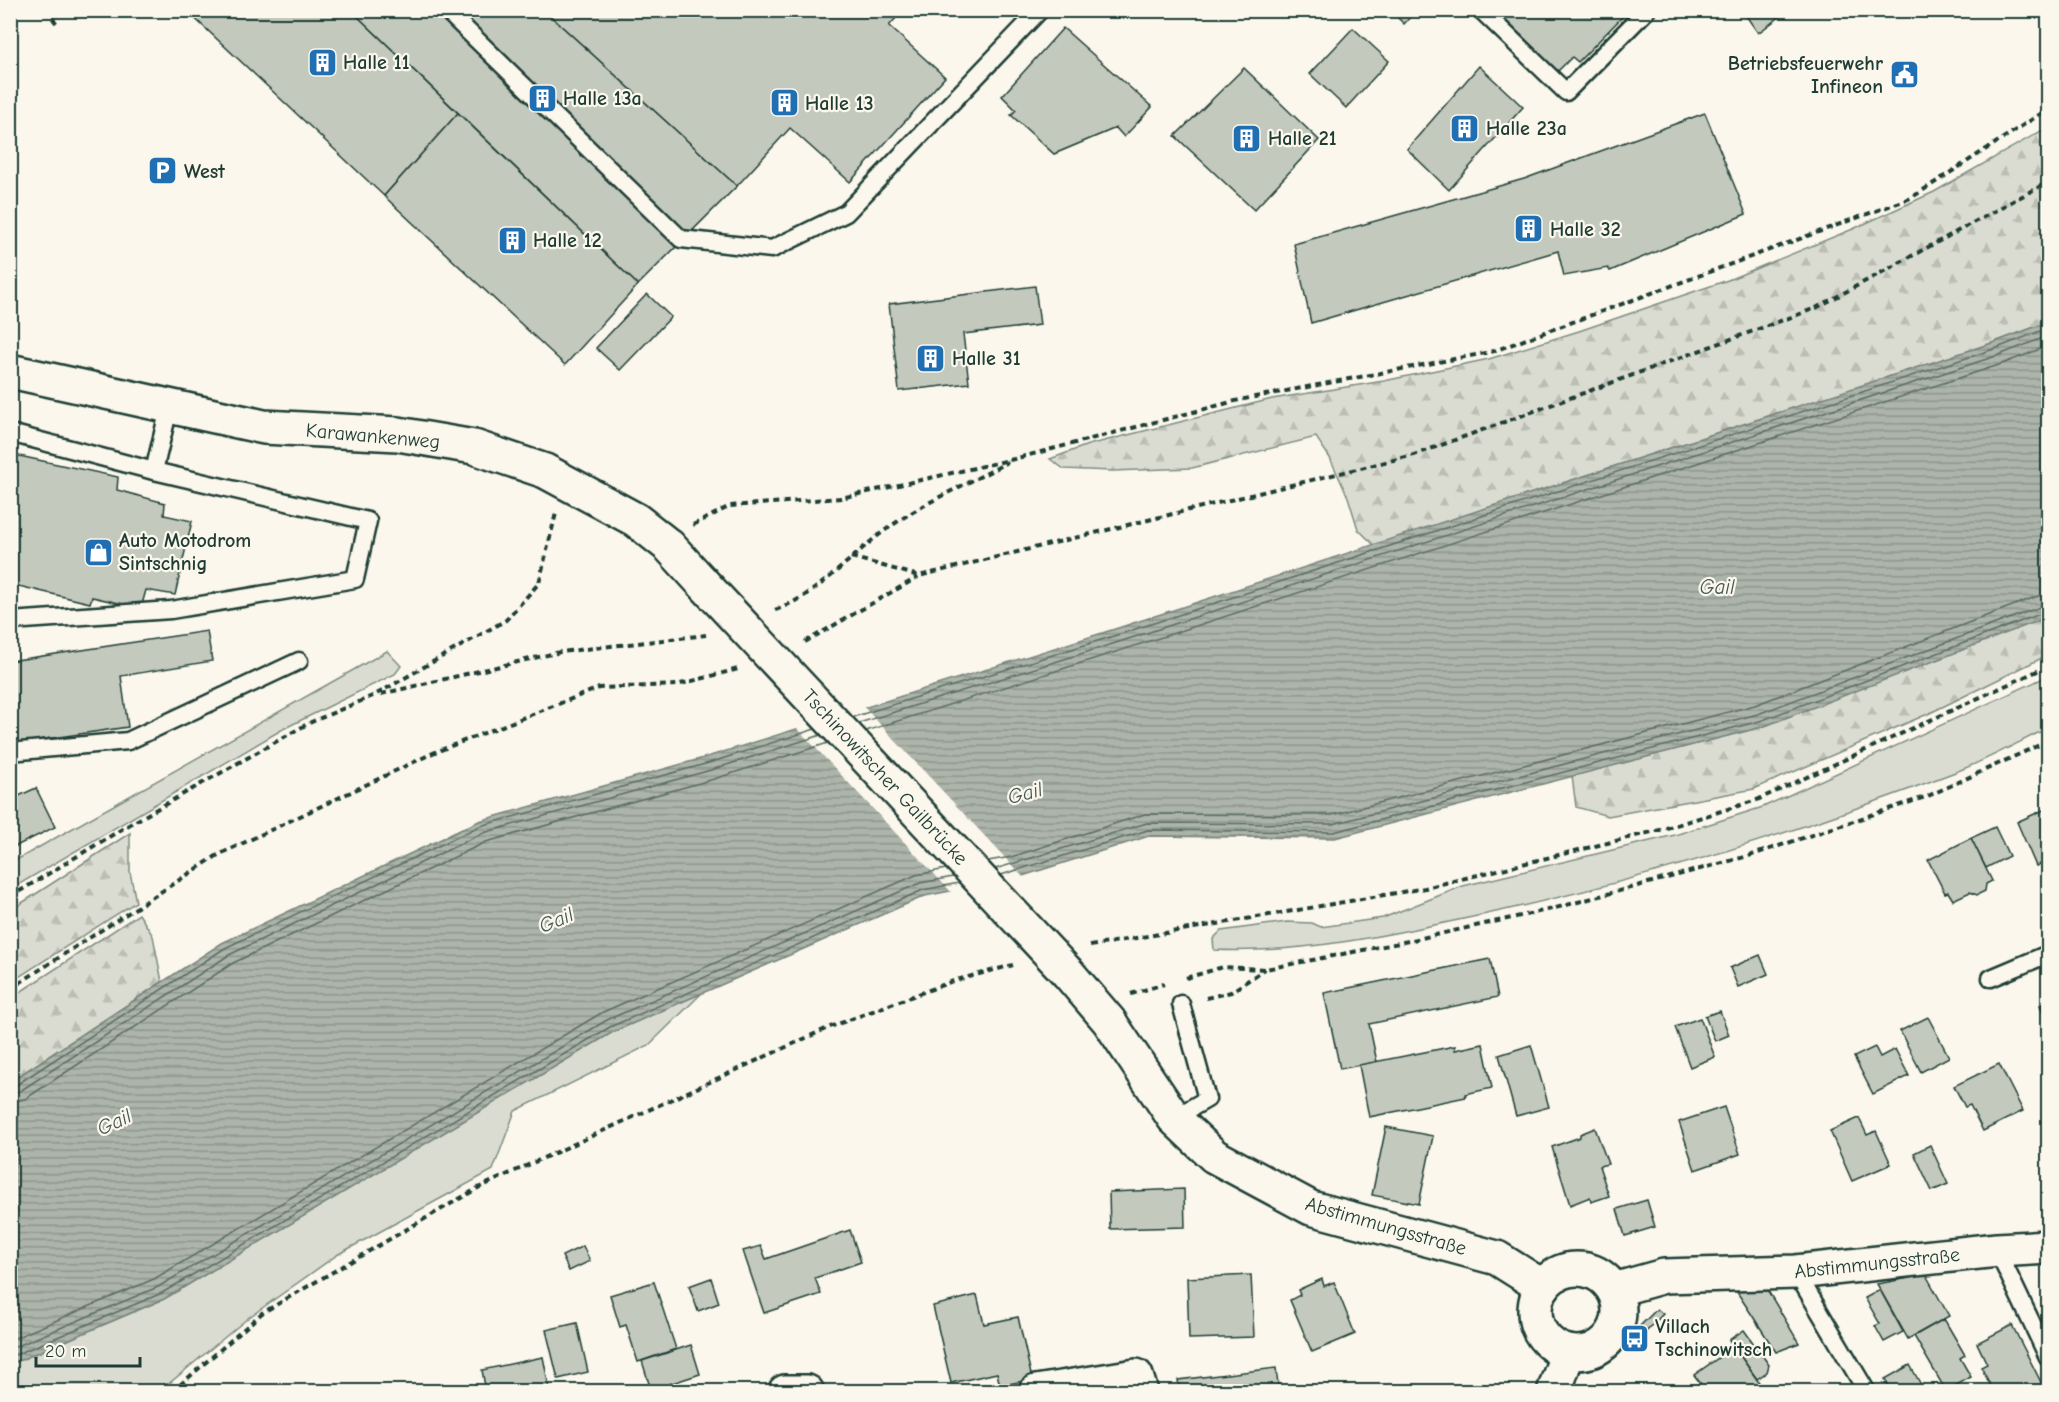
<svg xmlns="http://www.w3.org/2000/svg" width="2059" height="1402" font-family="'Comic Neue',sans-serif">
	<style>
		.grass { fill: #dbdcd1; stroke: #7d8c82; stroke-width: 1.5 }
		.forest { fill: url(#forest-firs); stroke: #7d8c82; stroke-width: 1.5 }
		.water { fill: url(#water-rules); stroke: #74847b; stroke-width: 1.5 }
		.pier { fill: #fbf7ec }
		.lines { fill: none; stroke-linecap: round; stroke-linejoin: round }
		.shore { stroke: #586d63; stroke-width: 1.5 }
		.building { fill: #c4c9be; stroke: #1f3d34; stroke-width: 1.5 }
		.service-casing { stroke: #1f3d34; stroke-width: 21 }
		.minor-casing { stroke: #1f3d34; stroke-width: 38 }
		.path { stroke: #1f3d34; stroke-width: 4; stroke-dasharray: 6 4.5; stroke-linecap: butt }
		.service { stroke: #fbf7ec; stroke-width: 16 }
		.minor { stroke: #fbf7ec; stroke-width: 33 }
		.minor-bridge-casing { stroke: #1f3d34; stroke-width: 38; stroke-linecap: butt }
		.minor-bridge { stroke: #fbf7ec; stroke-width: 33 }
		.labels { text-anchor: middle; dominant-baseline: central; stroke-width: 4.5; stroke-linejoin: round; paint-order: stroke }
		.poi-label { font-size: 20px; font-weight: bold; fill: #1f3d34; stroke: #fbf7ec; text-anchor: start }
		.street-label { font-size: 20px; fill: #1f3d34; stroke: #fbf7ec }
		.water-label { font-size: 21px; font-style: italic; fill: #425b52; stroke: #fbf7ec }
	</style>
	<defs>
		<pattern id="forest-firs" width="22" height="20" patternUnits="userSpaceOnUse" patternTransform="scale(1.5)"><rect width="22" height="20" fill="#dbdcd1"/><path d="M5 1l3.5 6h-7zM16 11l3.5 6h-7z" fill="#bcbeb4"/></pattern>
		<pattern id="water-rules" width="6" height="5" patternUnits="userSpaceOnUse" patternTransform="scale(1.5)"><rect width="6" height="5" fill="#adb4aa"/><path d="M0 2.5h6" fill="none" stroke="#8c948b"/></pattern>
	</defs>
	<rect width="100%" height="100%" fill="#fbf7ec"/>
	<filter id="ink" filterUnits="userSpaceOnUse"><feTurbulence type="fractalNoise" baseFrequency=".0167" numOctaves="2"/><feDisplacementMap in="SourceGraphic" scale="12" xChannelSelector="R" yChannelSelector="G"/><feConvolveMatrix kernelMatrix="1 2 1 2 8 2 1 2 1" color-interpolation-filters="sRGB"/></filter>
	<g filter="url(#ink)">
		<!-- grass -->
		<g class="grass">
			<polygon points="387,651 401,666 395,674 283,729 11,889 11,863"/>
			<path d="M2048 676V728C2019 742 1989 759 1958 771 1804 830 1644 880 1482 915 1394 934 1304 954 1214 950L1213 939 1221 931 1287 922 1312 923 1321 927 1383 918 1463 886 1675 835 1763 807Z"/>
			<polygon points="702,993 649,1045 515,1111 493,1170 337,1255 248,1318 160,1391 11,1392 11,1364 164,1299 613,1032"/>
		</g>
		<!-- forest -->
		<g class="forest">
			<polygon points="2048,127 2048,322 1995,342 1374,545 1358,529 1348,497 1330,458 1316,437 1192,468 1112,471 1064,469 1050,459 1088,445 1272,399 1384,381 1489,359 1579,331 1728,280 1853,229 1934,192"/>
			<polygon points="2048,617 2048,655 1930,713 1754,789 1608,816 1576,807 1572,776 1762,727"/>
			<polygon points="130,833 130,872 136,902 11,982 11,910"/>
			<polygon points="139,914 153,936 162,982 11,1081 11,998"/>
		</g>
		<!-- water -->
		<polygon class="water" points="2048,322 2048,617 1762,727 1335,838 1149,836 1016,878 925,896 613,1032 164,1299 11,1364 11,1081 222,943 479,821 707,757 1115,629 1995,342"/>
		<!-- pier -->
		<polygon class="pier" points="862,705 1025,879 953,894 795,726"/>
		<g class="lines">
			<!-- shore -->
			<g class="shore">
				<polyline points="853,717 1117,635 1997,348 2048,328"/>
				<polyline points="859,723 1119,642 1999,355 2048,336"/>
				<polyline points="866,731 1122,650 2002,364 2048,346"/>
				<polyline points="988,861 1011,857 1145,814 1332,815 1755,705 2038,596 2048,595"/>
				<polyline points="995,869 1147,823 1333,824 1758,714 2048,604"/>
				<polyline points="1001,875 1148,830 1334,832 1760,721 2048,611"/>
				<polyline points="10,1086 16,1085 225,948 480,826 709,763 815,729"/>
				<polyline points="10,1093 20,1091 229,955 483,833 711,770 821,735"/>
				<polyline points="10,1102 25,1099 233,963 486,842 714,779 828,743"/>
				<polyline points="10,1340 154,1279 603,1012 916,875 946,869"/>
				<polyline points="10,1349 158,1287 607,1020 920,883 953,877"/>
				<polyline points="10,1357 162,1293 610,1027 923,890 959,883"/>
			</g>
		</g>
		<!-- building -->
		<g class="building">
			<polygon points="186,10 351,10 458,113 384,196"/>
			<polygon points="351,10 544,10 737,186 638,285"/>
			<polygon points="544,10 903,10 889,26 945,77 850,182 790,128 737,186"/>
			<polygon points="1390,10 1417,10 1404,24"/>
			<polygon points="1495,10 1629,10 1578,62 1572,57 1558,71"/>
			<polygon points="1742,10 1789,10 1758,33"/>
			<polygon points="1063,28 1152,107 1124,137 1116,128 1054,154 1011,115 1016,110 1002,96"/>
			<polygon points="1353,28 1389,61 1346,108 1310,74"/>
			<polygon points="1479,66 1523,107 1449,190 1407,149"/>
			<polygon points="1244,68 1319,140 1254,210 1175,136"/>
			<polygon points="458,113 638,285 565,365 384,196"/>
			<polygon points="1705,113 1746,214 1610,271 1608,268 1564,276 1558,251 1311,323 1294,244 1524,179"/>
			<polygon points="1035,286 1040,325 963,334 969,383 899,391 889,304"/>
			<polygon points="647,294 671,317 620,370 596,348"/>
			<polygon points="10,454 118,477 117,490 165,503 164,515 192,521 175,595 146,590 141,608 92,597 90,603 10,584"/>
			<polygon points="207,631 212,661 121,676 128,727 10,744 10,661"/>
			<polygon points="36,788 55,827 10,849 10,800"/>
			<polygon points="2048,808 2048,861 2036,866 2017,822"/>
			<polygon points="1995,827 2009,856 1986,868 1971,838"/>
			<polygon points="1971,838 1992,881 1986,884 1985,891 1977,895 1970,892 1953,900 1948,892 1945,893 1928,860"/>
			<polygon points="1760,955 1768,974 1738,987 1730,968"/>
			<polygon points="1490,959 1498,997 1369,1024 1377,1062 1340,1069 1324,993"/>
			<polygon points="2048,1001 2048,1026 2040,1005"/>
			<polygon points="1720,1011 1729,1035 1715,1041 1705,1016"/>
			<polygon points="1928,1017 1949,1057 1921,1072 1900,1031"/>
			<polygon points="1700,1018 1715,1057 1690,1067 1675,1027"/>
			<polygon points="1483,1044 1492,1088 1465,1094 1466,1097 1369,1117 1359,1065 1455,1046 1455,1050"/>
			<polygon points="1531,1045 1549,1107 1516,1116 1499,1055"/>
			<polygon points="1875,1047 1880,1057 1895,1049 1909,1076 1873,1094 1854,1057"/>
			<polygon points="1999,1064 2023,1111 1983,1131 1970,1105 1965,1107 1954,1086"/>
			<polygon points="1724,1107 1740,1154 1695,1170 1679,1122"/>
			<polygon points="1859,1118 1867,1135 1876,1131 1891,1164 1852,1181 1830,1131"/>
			<polygon points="1386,1127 1433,1136 1419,1204 1372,1195"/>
			<polygon points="1595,1128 1608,1164 1599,1166 1609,1196 1591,1202 1590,1197 1570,1205 1552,1147 1580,1137 1580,1134"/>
			<polygon points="1930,1145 1948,1184 1932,1191 1914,1153"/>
			<polygon points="1184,1189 1185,1227 1110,1229 1109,1192"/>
			<polygon points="1647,1200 1655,1227 1625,1236 1617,1209"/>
			<polygon points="850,1230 861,1262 815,1278 821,1294 764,1313 743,1251 761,1246 766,1259"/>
			<polygon points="583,1246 590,1261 569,1271 562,1256"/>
			<polygon points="1251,1275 1254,1337 1189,1339 1187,1278"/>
			<polygon points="1926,1275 1949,1316 1908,1339 1877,1284"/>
			<polygon points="711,1278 719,1303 698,1311 689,1286"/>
			<polygon points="1322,1279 1324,1286 1334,1282 1355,1334 1312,1352 1290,1300 1300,1295 1298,1290"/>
			<polygon points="654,1282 676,1349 638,1362 626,1325 620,1327 610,1295"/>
			<polygon points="1735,1289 1768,1291 1799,1343 1776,1352"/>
			<polygon points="1880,1290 1903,1332 1884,1342 1875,1326 1880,1324 1865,1298"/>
			<polygon points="977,1295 984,1324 1018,1317 1032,1379 1000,1386 997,1373 951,1383 933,1306"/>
			<polygon points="1657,1309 1663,1314 1646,1332 1640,1326"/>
			<polygon points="1944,1319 1965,1355 1960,1358 1971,1377 1946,1391 1914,1336"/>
			<polygon points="577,1323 588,1372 558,1379 546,1330"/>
			<polygon points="2012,1325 2046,1392 1994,1392 1981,1367 1987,1364 1977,1343"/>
			<polygon points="1744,1330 1769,1365 1767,1372 1757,1379 1729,1340"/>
			<polygon points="691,1345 700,1374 651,1390 642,1361"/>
			<polygon points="1734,1347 1765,1391 1764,1392 1710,1392 1707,1387 1705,1389 1694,1375"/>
			<polygon points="543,1357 550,1392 486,1392 482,1370"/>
			<polygon points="1910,1365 1925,1392 1892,1392 1885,1379"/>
			<polygon points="1276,1368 1279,1392 1180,1392 1178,1380"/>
		</g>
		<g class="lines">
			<defs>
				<g id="service">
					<polyline points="446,10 681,239 772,249 846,213 1040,10"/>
					<polyline points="1481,10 1566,92 1647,10"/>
					<polyline points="10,433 154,471 368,521 355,579 171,610 10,621"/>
					<polyline points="154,471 169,408"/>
					<polyline points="10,752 128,741 299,661"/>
					<polyline points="1991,978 2048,954"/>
					<polyline points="1174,1118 1207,1099 1181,1004"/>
					<polyline points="1997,1250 2048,1357"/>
					<polyline points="1796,1272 1867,1392"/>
				</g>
				<g id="minor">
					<polyline points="10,371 264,427 398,434 474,447 545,471 636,520 669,546 701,581"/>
					<polyline points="1068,973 1109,1021 1174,1118 1214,1156 1311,1208 1497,1258 1543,1287"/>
					<circle cx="1577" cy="1311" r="42"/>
					<polyline points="1614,1290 1664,1276 1796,1272 1997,1250 2048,1247"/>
					<polyline points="785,1392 807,1392"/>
					<polyline points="1036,1392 1136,1376 1141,1392"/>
					<polyline points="1554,1392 1568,1352"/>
				</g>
			</defs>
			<!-- service casing -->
			<use href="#service" class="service-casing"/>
			<!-- minor casing -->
			<use href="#minor" class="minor-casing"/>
			<!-- path -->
			<g class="path">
				<polyline points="46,10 58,25"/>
				<polyline points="693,525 730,506 841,498 1014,459 1239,400 1491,352 1911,198 2048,109"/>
				<polyline points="851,557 919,576 1414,455 1816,308 2048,182"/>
				<path d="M775 610C823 593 853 551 894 524 929 500 971 482 1008 462"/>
				<polyline points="805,642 918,577"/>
				<polyline points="381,694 560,652 706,635"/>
				<polyline points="10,897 132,823 309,723 375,695 506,620 539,583 556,513"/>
				<polyline points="1090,946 1425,888 1660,830 1757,800 2048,666"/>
				<polyline points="1186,978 1223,967 1266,969 1399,943 1552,909 1752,855 1928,796 2048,741"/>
				<polyline points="10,989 218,855 433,753 599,688 677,685 738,669"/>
				<polyline points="1131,994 1164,984"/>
				<polyline points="1206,998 1231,992 1265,969"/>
				<polyline points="172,1392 262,1313 478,1188 830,1027 953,981 1013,965"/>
			</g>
			<!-- service -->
			<use href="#service" class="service"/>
			<!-- minor -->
			<use href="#minor" class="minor"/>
			<defs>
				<polyline id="minor-bridge" points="701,581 1068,973"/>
			</defs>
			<!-- minor-bridge casing -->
			<use href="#minor-bridge" class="minor-bridge-casing"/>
			<!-- minor-bridge -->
			<use href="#minor-bridge" class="minor-bridge"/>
		</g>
	</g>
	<!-- icons -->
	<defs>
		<symbol id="building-square" viewBox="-11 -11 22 22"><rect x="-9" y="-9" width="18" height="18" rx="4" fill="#1f6fb2" stroke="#fbf7ec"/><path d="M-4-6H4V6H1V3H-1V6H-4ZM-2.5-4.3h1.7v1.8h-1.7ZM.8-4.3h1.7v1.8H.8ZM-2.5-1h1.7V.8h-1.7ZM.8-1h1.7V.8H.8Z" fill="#fff"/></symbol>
		<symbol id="civic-square" viewBox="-11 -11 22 22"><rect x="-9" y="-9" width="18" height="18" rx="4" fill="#1f6fb2" stroke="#fbf7ec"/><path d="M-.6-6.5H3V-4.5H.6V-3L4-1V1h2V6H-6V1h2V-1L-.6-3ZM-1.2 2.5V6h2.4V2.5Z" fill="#fff"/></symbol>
		<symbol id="parking-square" viewBox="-11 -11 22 22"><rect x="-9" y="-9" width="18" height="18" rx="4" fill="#1f6fb2" stroke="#fbf7ec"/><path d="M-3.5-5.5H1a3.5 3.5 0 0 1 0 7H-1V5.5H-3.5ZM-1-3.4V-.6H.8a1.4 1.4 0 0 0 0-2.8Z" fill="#fff"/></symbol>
		<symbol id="shop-square" viewBox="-11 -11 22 22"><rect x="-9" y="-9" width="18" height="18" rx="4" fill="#1f6fb2" stroke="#fbf7ec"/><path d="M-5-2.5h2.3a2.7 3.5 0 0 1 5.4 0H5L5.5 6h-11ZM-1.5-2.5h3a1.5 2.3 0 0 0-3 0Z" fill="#fff"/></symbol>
		<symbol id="bus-square" viewBox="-11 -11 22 22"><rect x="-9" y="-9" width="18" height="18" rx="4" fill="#1f6fb2" stroke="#fbf7ec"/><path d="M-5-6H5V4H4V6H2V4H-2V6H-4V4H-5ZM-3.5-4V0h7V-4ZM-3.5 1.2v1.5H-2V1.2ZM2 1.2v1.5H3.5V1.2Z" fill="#fff"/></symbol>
	</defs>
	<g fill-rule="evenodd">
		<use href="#building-square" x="306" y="46" width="33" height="33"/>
		<use href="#civic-square" x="1888" y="58" width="33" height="33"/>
		<use href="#building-square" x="526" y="82" width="33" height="33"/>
		<use href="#building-square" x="768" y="86" width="33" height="33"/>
		<use href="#building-square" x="1448" y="112" width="33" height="33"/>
		<use href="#building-square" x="1230" y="122" width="33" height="33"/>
		<use href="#parking-square" x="146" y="154" width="33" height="33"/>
		<use href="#building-square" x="1512" y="212" width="33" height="33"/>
		<use href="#building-square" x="496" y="224" width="33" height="33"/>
		<use href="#building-square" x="914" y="342" width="33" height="33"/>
		<use href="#shop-square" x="82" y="536" width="33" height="33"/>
		<use href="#bus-square" x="1618" y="1322" width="33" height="33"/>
	</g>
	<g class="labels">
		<!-- poi labels -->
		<g class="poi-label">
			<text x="343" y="62">Halle 11</text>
			<text x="1883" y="63" text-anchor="end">Betriebsfeuerwehr<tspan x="1883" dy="23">Infineon</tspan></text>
			<text x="563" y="98">Halle 13a</text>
			<text x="805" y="103">Halle 13</text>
			<text x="1486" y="128">Halle 23a</text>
			<text x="1268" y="138">Halle 21</text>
			<text x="184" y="171">West</text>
			<text x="1550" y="229">Halle 32</text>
			<text x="533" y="240">Halle 12</text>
			<text x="952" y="358">Halle 31</text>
			<text x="119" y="540">Auto Motodrom<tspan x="119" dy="23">Sintschnig</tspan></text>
			<text x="1655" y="1326">Villach<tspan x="1655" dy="23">Tschinowitsch</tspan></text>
		</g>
		<!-- street labels -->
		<g class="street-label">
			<text transform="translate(373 436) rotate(5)">Karawankenweg</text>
			<text transform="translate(885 777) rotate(47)">Tschinowitscher Gailbrücke</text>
			<text transform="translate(1386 1226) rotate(16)">Abstimmungsstraße</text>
			<text transform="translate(1877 1263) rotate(-6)">Abstimmungsstraße</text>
		</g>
		<!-- water labels -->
		<g class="water-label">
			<text x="1717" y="587">Gail</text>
			<text transform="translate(1025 793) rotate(-15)">Gail</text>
			<text transform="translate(556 920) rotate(-23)">Gail</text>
			<text transform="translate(114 1122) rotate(-25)">Gail</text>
		</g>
	</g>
	<!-- margin -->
	<rect width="2059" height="1402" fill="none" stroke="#fbf7ec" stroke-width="36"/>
	<rect x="18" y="18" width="2023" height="1366" fill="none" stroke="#1f3d34" stroke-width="2" filter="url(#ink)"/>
	<!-- scale -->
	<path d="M36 1357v9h104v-9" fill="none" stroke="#1f3d34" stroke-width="3"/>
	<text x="45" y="1357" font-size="18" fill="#1f3d34" stroke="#fbf7ec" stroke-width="4.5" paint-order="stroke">20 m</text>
</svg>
